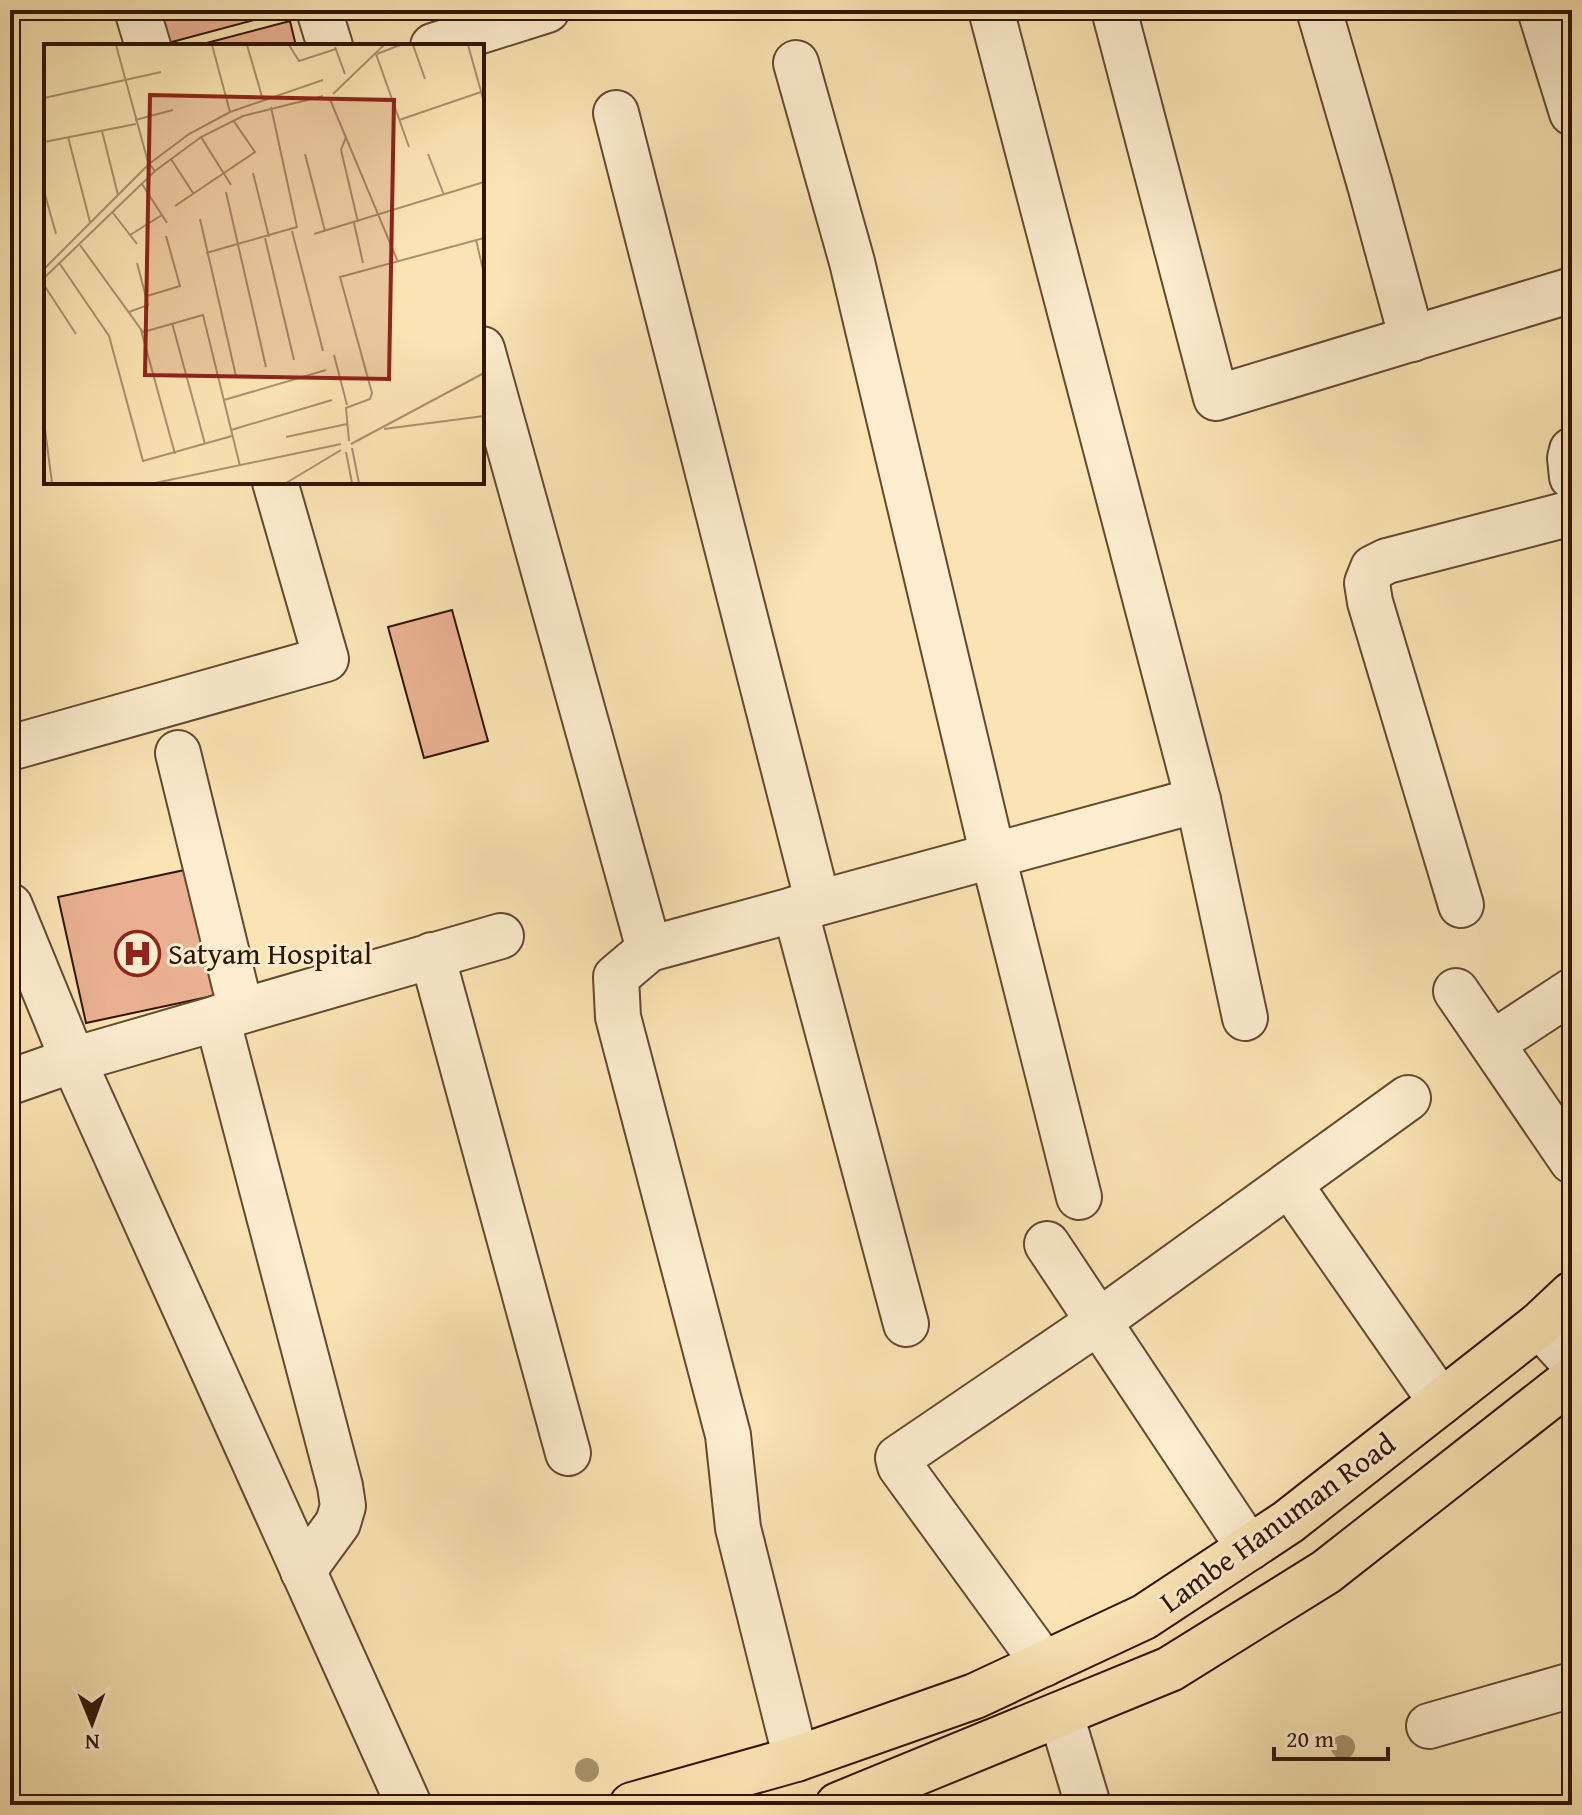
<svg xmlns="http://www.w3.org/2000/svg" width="1582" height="1815" font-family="'Gentium Book Plus',serif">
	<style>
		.building { fill: #e9b191; stroke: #301503; stroke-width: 2 }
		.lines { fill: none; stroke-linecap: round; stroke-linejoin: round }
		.minor-casing { stroke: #62492f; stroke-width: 48 }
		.major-casing { stroke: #301503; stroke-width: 48 }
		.minor { stroke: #fcedce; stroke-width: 44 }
		.major { stroke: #fae4b3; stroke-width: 44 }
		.tree { fill: #a7946c }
		.labels { text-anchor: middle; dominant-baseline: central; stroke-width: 6; stroke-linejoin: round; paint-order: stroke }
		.poi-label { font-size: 30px; fill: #301503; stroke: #fcedce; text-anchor: start }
		.street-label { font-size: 30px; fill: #301503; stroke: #fcedce }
		.inset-road { fill: none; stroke: #a9916d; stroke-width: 2 }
		.view { fill: #8f2418; fill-opacity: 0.15; stroke: #8f2418; stroke-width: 4 }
		.inset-edge { fill: none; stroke: #301503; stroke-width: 4 }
	</style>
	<rect width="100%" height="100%" fill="#fae4b3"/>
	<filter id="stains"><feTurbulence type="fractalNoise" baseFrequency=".0025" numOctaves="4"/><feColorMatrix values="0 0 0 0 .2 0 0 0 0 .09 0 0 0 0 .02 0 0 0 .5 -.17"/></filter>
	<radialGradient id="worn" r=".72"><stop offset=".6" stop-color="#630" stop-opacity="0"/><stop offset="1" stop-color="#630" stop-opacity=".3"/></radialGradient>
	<!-- building -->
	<g class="building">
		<polygon points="159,10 284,10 284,12 168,43"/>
		<polygon points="290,21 296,46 195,46"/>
		<polygon points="452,610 488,741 424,758 388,627"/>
		<polygon points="194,868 222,994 86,1023 58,897"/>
	</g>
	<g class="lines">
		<defs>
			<g id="minor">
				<polyline points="137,10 148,46"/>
				<polyline points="319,10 330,46"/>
				<polyline points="991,10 1198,800 1245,1018"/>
				<polyline points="1114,10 1216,398 1572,290"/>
				<polyline points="1319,10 1370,185 1412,339"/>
				<polyline points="1540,10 1572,113"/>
				<polyline points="433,46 547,10"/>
				<polyline points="796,63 852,262 993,856 1079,1197"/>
				<polyline points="616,113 818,903"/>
				<polyline points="482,349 649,949"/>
				<polyline points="1572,450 1570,458 1572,477"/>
				<polyline points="10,748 326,659 275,482"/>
				<polyline points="178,753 241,1011"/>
				<polyline points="1461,905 1370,602 1367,583 1373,568 1387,561 1572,513"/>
				<polyline points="10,906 73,1060 409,1805"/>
				<polyline points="795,909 906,1324"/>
				<polyline points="432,955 568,1453"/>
				<polyline points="1456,991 1572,1161"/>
				<polyline points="217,1018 340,1486 343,1506 338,1523 303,1571"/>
				<polyline points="1493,1043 1572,991"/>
				<polyline points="10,1082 73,1060 501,936"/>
				<polyline points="1290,1185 1441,1402"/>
				<polyline points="1047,1244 1249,1548"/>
				<polyline points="1539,1325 1572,1361"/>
				<polyline points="1044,1664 900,1466 898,1458 1098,1322 1408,1098"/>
				<polyline points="1061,1715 1088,1805"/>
				<polyline points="1429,1726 1572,1685"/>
				<polyline points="796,1759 738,1528 728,1435 618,1017 616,977 649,949 1198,800"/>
			</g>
			<g id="major">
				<polyline points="632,1805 796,1759 975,1696 1144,1617 1288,1522 1539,1325 1572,1294"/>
				<polyline points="838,1805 1170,1669 1326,1572 1572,1379"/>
			</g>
		</defs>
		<!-- minor casing -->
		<use href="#minor" class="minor-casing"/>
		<!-- major casing -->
		<use href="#major" class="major-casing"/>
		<!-- minor -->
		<use href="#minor" class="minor"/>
		<!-- major -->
		<use href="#major" class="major"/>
	</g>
	<!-- trees -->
	<g class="tree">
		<circle cx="1343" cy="1747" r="12"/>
		<circle cx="587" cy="1770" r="12"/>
	</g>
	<!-- icons -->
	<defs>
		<symbol id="hospital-ring" viewBox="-11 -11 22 22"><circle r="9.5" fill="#fcedce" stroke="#8f2418" stroke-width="1.5"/><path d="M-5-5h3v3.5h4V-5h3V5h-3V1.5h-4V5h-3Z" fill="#8f2418"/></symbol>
	</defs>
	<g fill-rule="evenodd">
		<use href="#hospital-ring" x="112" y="928" width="51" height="51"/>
	</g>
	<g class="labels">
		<!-- poi labels -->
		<g class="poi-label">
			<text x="168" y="953">Satyam Hospital</text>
		</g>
		<!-- street labels -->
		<g class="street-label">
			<text transform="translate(1277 1522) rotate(-36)">Lambe Hanuman Road</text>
		</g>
	</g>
	<!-- overview -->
	<g transform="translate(44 44)">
		<rect width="440" height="440" fill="#fae4b3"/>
		<path class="inset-road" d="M72 1 104 118 111 127M168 1 186 68M203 1 219 56M245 1 255 17 292 5M369 1 381 35M424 1 440 58M291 3 301 30M332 10 365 103M333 10 356 1M289 50 340 1M285 53 354 218M0 54 117 28M91 76 129 66M355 76 437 48M58 87 74 151M24 93 46 178M157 93 187 141M302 93 297 106 314 178M0 98 92 80M261 110 281 187M384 110 400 151M127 115 149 149M209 129 225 193M98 140 123 179M0 147 12 190M182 148 222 323M131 162 211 108 189 76M69 169 93 200M156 175 192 332M310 179 319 219M248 187 279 307M270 190 440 138M86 191 118 171M221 194 250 316M432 196 440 230M36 201 99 288 159 271 196 422M162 209 253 183 227 63M16 220 65 292 99 417 188 392M0 225 105 120 145 90 186 68 279 36M0 234 111 127 157 93 199 72 279 52M0 241 32 290M103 252 136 242 122 192M85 268 104 261 93 219M128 279 161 400M97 286 131 410M290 311 303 361M180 356 282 326M0 378 8 439M340 385 440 372M187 386 288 356M242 393 303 380M305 397 302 364 326 355 328 349 296 233 440 194M307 400 440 329M308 404 315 439M302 408 308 439M111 439 297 400M242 439 297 406"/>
		<path class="view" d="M106 51 350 56 345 335 101 331Z"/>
		<rect width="440" height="440" class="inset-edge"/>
	</g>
	<!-- margin -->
	<rect width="1582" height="1815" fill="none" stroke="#fae4b3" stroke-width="40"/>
	<rect x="12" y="12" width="1558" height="1791" fill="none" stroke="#301503" stroke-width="4"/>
	<rect x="20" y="20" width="1542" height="1775" fill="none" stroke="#301503" stroke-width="2"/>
	<!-- north arrow -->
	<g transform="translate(92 1723) rotate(179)" stroke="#fcedce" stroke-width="6" paint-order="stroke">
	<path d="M0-6L14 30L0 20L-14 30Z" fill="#301503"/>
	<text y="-12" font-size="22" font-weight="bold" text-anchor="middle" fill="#301503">N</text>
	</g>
	<!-- scale -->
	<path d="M1274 1747v12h114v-12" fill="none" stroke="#301503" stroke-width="4"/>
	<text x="1286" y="1747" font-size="24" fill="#301503" stroke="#fcedce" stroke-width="6" paint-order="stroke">20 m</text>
	<rect width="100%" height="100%" filter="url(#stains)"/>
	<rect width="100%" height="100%" fill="url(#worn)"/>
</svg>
